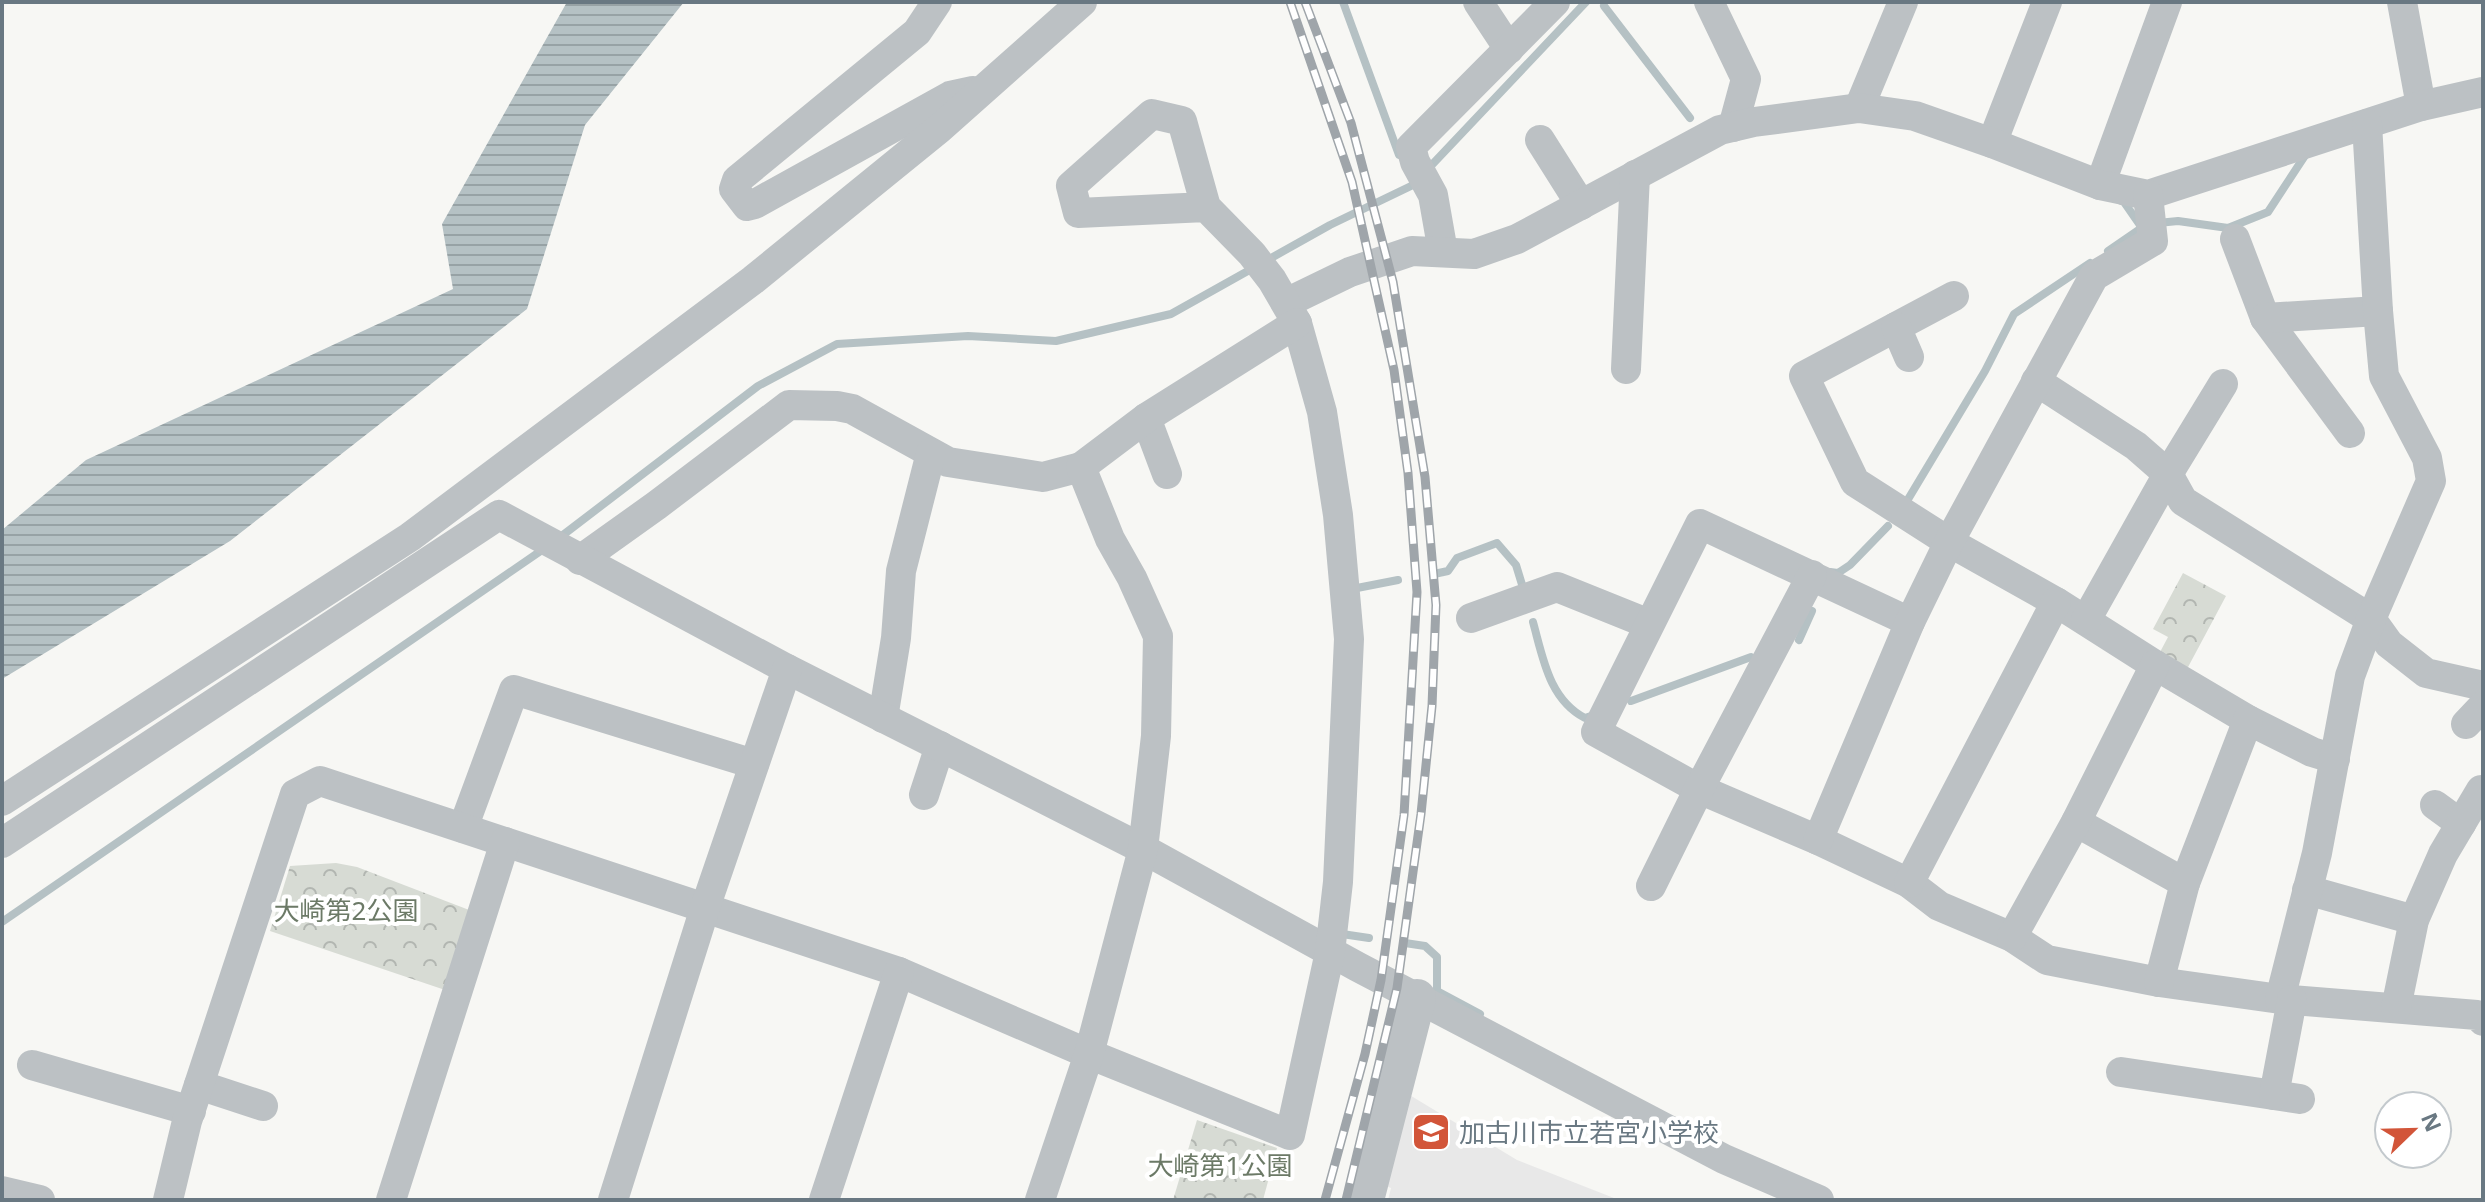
<svg xmlns="http://www.w3.org/2000/svg" width="2485" height="1202" font-family="'Noto Sans','Noto Sans JP',sans-serif">
	<style>
		.built { fill: #e8e8e8 }
		.park { fill: url(#park-crowns) }
		.water { fill: url(#water-rules) }
		.lines { fill: none; stroke-linecap: round; stroke-linejoin: round }
		.stream { stroke: #b5c1c4; stroke-width: 8 }
		.minor { stroke: #bcc1c4; stroke-width: 30 }
		.tertiary { stroke: #bcc1c4; stroke-width: 38 }
		.rail-casing { stroke: #9fa5aa; stroke-width: 9 }
		.rail { stroke: #fff; stroke-width: 6; stroke-dasharray: 18; stroke-linecap: butt }
		.labels { text-anchor: middle; dominant-baseline: central; stroke-width: 8; stroke-linejoin: round; paint-order: stroke }
		.park-label { font-size: 26px; fill: #6c7a67; stroke: #fff }
		.poi-label { font-size: 26px; fill: #697882; stroke: #fff; text-anchor: start }
	</style>
	<defs>
		<pattern id="park-crowns" width="20" height="18" patternUnits="userSpaceOnUse" patternTransform="scale(2)"><rect width="20" height="18" fill="#d7dbd4"/><path d="M2 6a3 3 0 1 1 6 0M12 15a3 3 0 1 1 6 0" fill="none" stroke="#b2b6b1"/></pattern>
		<pattern id="water-rules" width="6" height="5" patternUnits="userSpaceOnUse" patternTransform="scale(2)"><rect width="6" height="5" fill="#b5c1c4"/><path d="M0 2.5h6" fill="none" stroke="#97a2a5"/></pattern>
	</defs>
	<rect width="100%" height="100%" fill="#f7f7f4"/>
	<!-- built -->
	<polygon class="built" points="1403,1091 1517,1160 1619,1200 1388,1200 1391,1188 1379,1183"/>
	<!-- park -->
	<g class="park">
		<polygon points="2183,573 2226,596 2187,669 2159,654 2168,637 2153,629"/>
		<polygon points="336,863 357,867 477,913 451,992 270,931 290,866"/>
		<polygon points="1197,1120 1277,1148 1263,1200 1173,1200"/>
	</g>
	<!-- water -->
	<polygon class="water" points="567,2 684,2 585,125 527,309 230,541 2,679 2,530 86,460 453,289 442,224"/>
	<g class="lines">
		<!-- stream -->
		<g class="stream">
			<polyline points="1343,2 1399,155"/>
			<polyline points="1604,6 1690,118"/>
			<polyline points="1427,170 1586,2"/>
			<polyline points="2119,200 2124,202 2142,228"/>
			<polyline points="2158,223 2178,221 2228,228 2268,212 2306,154"/>
			<polyline points="2108,251 2140,229"/>
			<polyline points="1907,501 1985,371 2014,314 2090,263"/>
			<polyline points="559,538 758,386 837,344 968,336 1056,341 1171,314 1330,225 1411,186 1417,180"/>
			<polyline points="1830,572 1838,573 1850,565 1888,526"/>
			<polyline points="1434,574 1448,571 1457,558 1497,543 1516,565 1524,591"/>
			<polyline points="1357,588 1398,580"/>
			<path d="M1533 622C1543 658 1549 699 1585 718L1594 715"/>
			<polyline points="1799,640 1812,611"/>
			<polyline points="1631,701 1751,657"/>
			<polyline points="2,922 545,548"/>
			<polyline points="1342,934 1369,938"/>
			<polyline points="1405,943 1425,946 1437,957 1437,991 1480,1014"/>
		</g>
		<!-- minor -->
		<g class="minor">
			<polyline points="937,2 917,32 737,180 734,189 747,206 755,204 950,96 973,91"/>
			<polyline points="1478,2 1509,49"/>
			<polyline points="1709,2 1746,79 1733,127"/>
			<polyline points="2402,2 2421,106"/>
			<polyline points="1859,108 1903,2"/>
			<polyline points="1540,140 1581,205"/>
			<polyline points="1992,143 2047,2"/>
			<polyline points="2100,185 2167,2"/>
			<polyline points="2235,239 2265,318 2350,433"/>
			<polyline points="1443,252 1433,195 1415,162 1411,147 1555,2"/>
			<polyline points="1954,296 1804,376 1855,482 1949,542 2056,602 2155,665 2248,720 2312,752 2335,759"/>
			<polyline points="1286,303 1350,272 1412,251 1474,254 1517,239 1720,130 1754,122 1859,108 1915,116 1992,143 2100,185 2148,195 2421,106 2483,92"/>
			<polyline points="2265,318 2378,311"/>
			<polyline points="1896,327 1909,357"/>
			<polyline points="1626,369 1635,175"/>
			<polyline points="2036,381 2136,446 2168,474 2183,501 2371,619 2389,644 2426,673 2483,686"/>
			<polyline points="1146,418 1167,474"/>
			<polyline points="580,560 657,505 789,405 837,406 852,409 948,462 1043,477 1081,467"/>
			<polyline points="1471,618 1557,587 1649,624"/>
			<polyline points="2086,620 2168,474 2223,384"/>
			<polyline points="1910,622 1700,524 1596,732 1699,789 1818,840 1909,883 1939,906 2012,937 2047,960 2159,982 2280,999 2477,1015 2483,1021"/>
			<polyline points="883,718 896,638 901,571 931,453"/>
			<polyline points="2466,724 2483,706"/>
			<polyline points="924,795 940,746"/>
			<polyline points="2,801 410,537 753,280 940,128 1082,2"/>
			<polyline points="2435,805 2461,824"/>
			<polyline points="2076,822 2185,883"/>
			<polyline points="463,828 514,690 754,764"/>
			<polyline points="1818,840 1910,622 1949,542 2094,276 2153,241 2148,195"/>
			<polyline points="2,843 499,515 787,669 1143,849 1358,967 1724,1159 1819,1200"/>
			<polyline points="1909,883 2056,602"/>
			<polyline points="1651,886 1699,789 1812,575"/>
			<polyline points="2307,890 2414,920"/>
			<polyline points="2012,937 2076,822 2155,665"/>
			<polyline points="2159,982 2185,883 2248,720"/>
			<polyline points="2280,999 2317,853 2350,676 2371,619 2431,481 2427,458 2384,376 2378,311 2367,124"/>
			<polyline points="2396,1008 2414,920 2443,854 2481,790"/>
			<polyline points="32,1065 191,1111"/>
			<polyline points="2121,1072 2300,1099"/>
			<polyline points="199,1085 263,1106"/>
			<polyline points="2274,1095 2292,1000"/>
			<polyline points="2,1191 40,1200"/>
			<polyline points="168,1200 187,1121 295,794 320,781 899,972 1089,1054 1290,1135 1330,952 1338,882 1349,639 1338,515 1322,412 1297,323 1272,280 1252,254 1206,207 1182,121 1152,114 1071,186 1078,213 1206,207"/>
			<polyline points="391,1200 505,842"/>
			<polyline points="613,1200 705,908 787,669"/>
			<polyline points="824,1200 899,972"/>
			<polyline points="1040,1200 1089,1054 1143,849 1156,736 1158,636 1132,578 1110,539 1081,467 1146,418 1297,323"/>
		</g>
		<!-- tertiary -->
		<polyline class="tertiary" points="1365,1200 1417,998"/>
		<defs>
			<g id="rail">
				<polyline points="1290,2 1352,182 1394,370 1408,473 1417,592 1404,815 1381,980 1365,1054 1325,1200"/>
				<polyline points="1305,2 1351,123 1393,282 1425,477 1436,605 1432,706 1421,814 1397,988 1346,1200"/>
			</g>
		</defs>
		<!-- rail casing -->
		<use href="#rail" class="rail-casing"/>
		<!-- rail -->
		<use href="#rail" class="rail"/>
	</g>
	<!-- icons -->
	<defs>
		<symbol id="school-square" viewBox="-11 -11 22 22"><rect x="-9" y="-9" width="18" height="18" rx="4" fill="#d25539" stroke="#fff"/><path d="M0-5L7-2L0 1L-7-2ZM-4 1L0 2.5L4 1V4Q0 6-4 4Z" fill="#fff"/></symbol>
	</defs>
	<g fill-rule="evenodd">
		<use href="#school-square" x="1409" y="1110" width="44" height="44"/>
	</g>
	<g class="labels">
		<!-- park labels -->
		<g class="park-label">
			<text x="346" y="910">大崎第2公園</text>
			<text x="1220" y="1165">大崎第1公園</text>
		</g>
		<!-- poi labels -->
		<g class="poi-label">
			<text x="1459" y="1132">加古川市立若宮小学校</text>
		</g>
	</g>
	<!-- border -->
	<rect width="2485" height="1202" fill="none" stroke="#697882" stroke-width="8"/>
	<!-- north arrow -->
	<g transform="translate(2413 1130) rotate(67)"><circle r="38" fill="#ffffff" stroke="#c3c9cd" stroke-width="2"/>
	<path d="M0-6L14 30L0 20L-14 30Z" fill="#d25539"/>
	<text y="-12" font-size="22" font-weight="bold" text-anchor="middle" fill="#697882">N</text>
	</g>
</svg>
